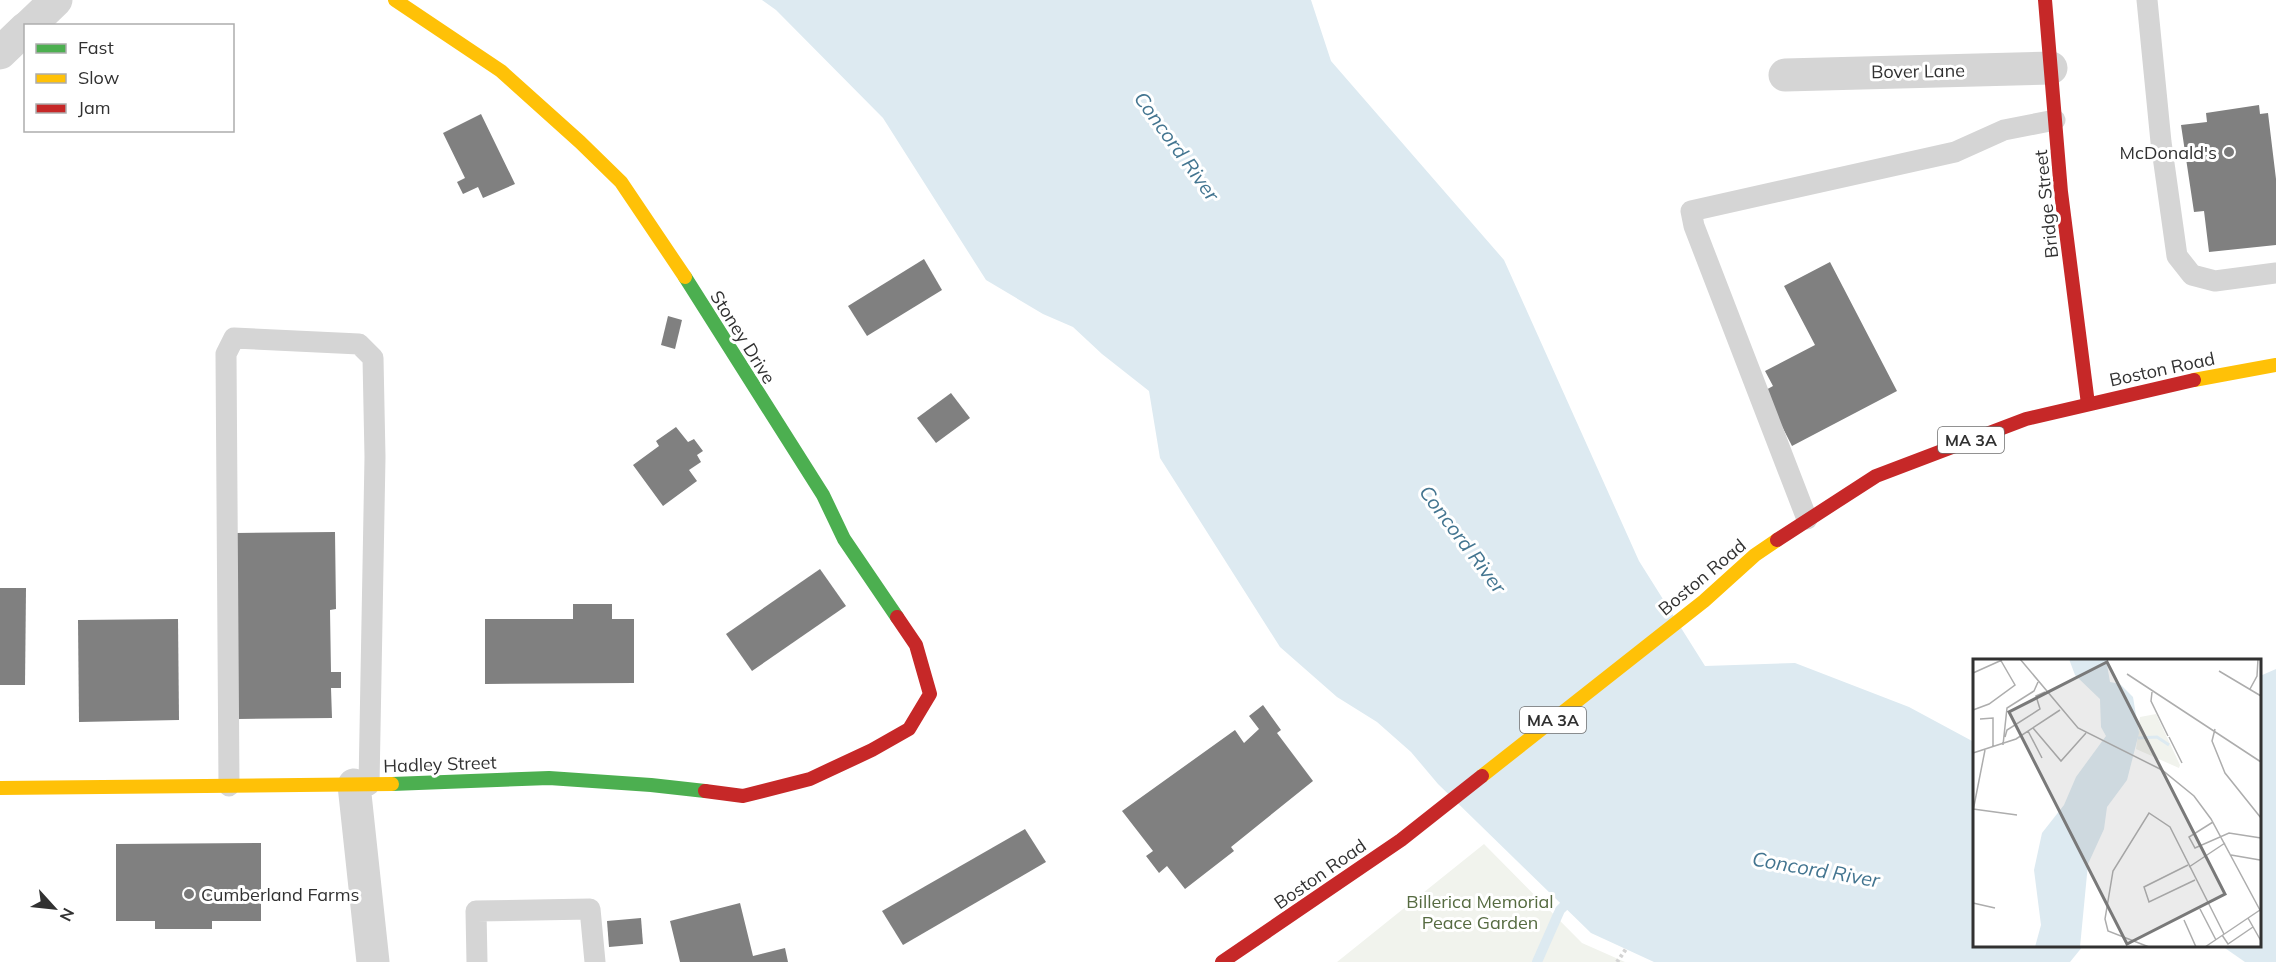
<svg xmlns="http://www.w3.org/2000/svg" width="2276" height="962" font-family="Mulish,sans-serif">
	<style>
		.green { fill: #f1f3ed }
		.water { fill: #ddeaf1 }
		.lines { fill: none; stroke-linecap: round; stroke-linejoin: round }
		.stream { stroke: #ddeaf1; stroke-width: 10 }
		.building { fill: #808080 }
		.path { stroke: #d4d4d4; stroke-width: 4; stroke-dasharray: 3 3; stroke-linecap: butt }
		.lane { stroke: #d5d5d5; stroke-width: 21 }
		.street { stroke: #d5d5d5; stroke-width: 33 }
		.fast { stroke: #4caf50; stroke-width: 14 }
		.slow { stroke: #ffc107; stroke-width: 14 }
		.jam { stroke: #c62828; stroke-width: 14 }
		.poi-dot { fill: #797979; stroke: #fff; stroke-width: 2 }
		.labels { text-anchor: middle; dominant-baseline: central; stroke-width: 6; stroke-linejoin: round; paint-order: stroke }
		.shield { fill: #fff; stroke: #6f6f6f; stroke-width: 1.5 }
		.shield-label { font-size: 16px; font-weight: bold; fill: #313131 }
		.street-label { font-size: 18px; fill: #313131; stroke: #fff }
		.poi-label { font-size: 18px; fill: #313131; stroke: #fff; text-anchor: end }
		.park-label { font-size: 18px; fill: #566b41; stroke: #fff }
		.water-label { font-size: 20px; font-style: italic; fill: #437590; stroke: #fff }
		.inset-river { fill: none; stroke: #ddeaf1; stroke-width: 3 }
		.inset-road { fill: none; stroke: #adadad; stroke-width: 1.5 }
		.view { fill: #797979; fill-opacity: 0.15; stroke: #797979; stroke-width: 3 }
		.inset-edge { fill: none; stroke: #313131; stroke-width: 3 }
	</style>
	<rect width="100%" height="100%" fill="#fff"/>
	<!-- green -->
	<polygon class="green" points="1484,844 1582,943 1625,962 1337,962"/>
	<!-- water -->
	<g class="water">
		<polygon points="762,0 1311,0 1331,61 1504,260 1639,561 1705,666 1795,663 1909,707 1974,742 1974,946 2083,946 2070,962 1654,962 1591,933 1438,784 1411,752 1377,722 1337,697 1280,647 1160,458 1149,391 1102,354 1073,327 1043,314 986,280 883,118 776,10"/>
		<polygon points="2276,669 2276,962 2245,962 2222,946 2260,946 2260,676"/>
	</g>
	<g class="lines">
		<!-- stream -->
		<polyline class="stream" points="1537,962 1560,910 1573,897"/>
	</g>
	<!-- building -->
	<g class="building">
		<polygon points="2259,105 2260,114 2268,113 2276,179 2276,245 2209,252 2204,211 2194,212 2181,125 2207,122 2206,113"/>
		<polygon points="481,114 515,184 483,198 478,187 463,194 457,182 465,178 443,133"/>
		<polygon points="924,259 942,290 867,336 848,306"/>
		<polygon points="1830,262 1897,391 1792,446 1764,391 1773,386 1765,371 1815,345 1784,286"/>
		<polygon points="668,316 682,320 675,349 661,345"/>
		<polygon points="951,393 970,418 936,443 917,418"/>
		<polygon points="676,427 688,442 694,439 703,451 697,455 701,462 689,470 697,481 663,506 633,465 659,446 656,441"/>
		<polygon points="335,532 336,609 330,610 331,672 341,672 341,688 331,688 332,718 237,719 235,533"/>
		<polygon points="820,569 846,606 752,671 726,634"/>
		<polygon points="0,588 26,588 25,685 0,685"/>
		<polygon points="573,604 612,604 612,619 634,619 634,683 485,684 485,619 573,619"/>
		<polygon points="178,619 179,720 79,722 78,620"/>
		<polygon points="1263,705 1281,730 1277,733 1313,781 1231,847 1234,851 1185,889 1167,866 1159,873 1146,856 1153,851 1122,811 1235,730 1244,743 1259,729 1249,716"/>
		<polygon points="1025,829 1046,862 903,945 882,911"/>
		<polygon points="261,843 261,921 212,921 212,929 155,929 155,921 116,921 116,844"/>
		<polygon points="740,903 753,956 785,948 788,962 680,962 670,921"/>
		<polygon points="641,918 643,944 609,947 607,921"/>
	</g>
	<g class="lines">
		<!-- path -->
		<polyline class="path" points="1617,962 1626,949"/>
		<!-- lane -->
		<g class="lane">
			<polyline points="2147,0 2161,142 2177,256 2192,275 2215,281 2276,273"/>
			<polyline points="1807,519 1694,226 1691,211 1955,152 2004,130 2055,120"/>
			<polyline points="229,786 226,354 234,338 359,344 373,358 375,457 369,785"/>
			<polyline points="477,962 476,911 590,909 595,962"/>
		</g>
		<!-- street -->
		<g class="street">
			<polyline points="29,26 56,0"/>
			<polyline points="0,53 26,28"/>
			<polyline points="1785,75 2051,68"/>
			<polyline points="354,785 373,962"/>
		</g>
		<!-- fast -->
		<g class="fast">
			<polyline points="685,277 823,495 844,539 897,617"/>
			<polyline points="392,784 549,778 651,785 705,791"/>
		</g>
		<!-- slow -->
		<g class="slow">
			<polyline points="395,0 501,71 580,142 621,182 685,277"/>
			<polyline points="2194,380 2276,365"/>
			<polyline points="1482,776 1704,601 1755,555 1777,540"/>
			<polyline points="0,788 392,784"/>
		</g>
		<!-- jam -->
		<g class="jam">
			<polyline points="2045,0 2061,192 2088,404"/>
			<polyline points="1777,540 1876,476 2026,419 2194,380"/>
			<polyline points="705,791 743,796 810,779 872,750 909,729 930,694 916,645 897,617"/>
			<polyline points="1222,962 1401,840 1482,776"/>
		</g>
	</g>
	<!-- markers -->
	<g class="poi-dot">
		<circle cx="2229" cy="152" r="6"/>
		<circle cx="189" cy="894" r="6"/>
	</g>
	<g class="labels">
		<!-- shield labels -->
		<g class="shield">
			<rect x="1938" y="427" width="66" height="26" rx="4.5"/>
			<rect x="1520" y="707" width="66" height="26" rx="4.5"/>
		</g>
		<g class="shield-label">
			<text x="1971" y="440">MA 3A</text>
			<text x="1553" y="720">MA 3A</text>
		</g>
		<!-- street labels -->
		<g class="street-label">
			<text transform="translate(1918 71) rotate(-1)">Bover Lane</text>
			<text transform="translate(2046 204) rotate(-96)">Bridge Street</text>
			<text transform="translate(743 337) rotate(58)">Stoney Drive</text>
			<text transform="translate(2162 369) rotate(-12)">Boston Road</text>
			<text transform="translate(1702 577) rotate(-40)">Boston Road</text>
			<text transform="translate(440 764) rotate(-2)">Hadley Street</text>
			<text transform="translate(1320 874) rotate(-35)">Boston Road</text>
		</g>
		<!-- poi labels -->
		<g class="poi-label">
			<text x="2217" y="152">McDonald's</text>
			<text x="201" y="894" text-anchor="start">Cumberland Farms</text>
		</g>
		<!-- park labels -->
		<g class="park-label">
			<text x="1480" y="901">Billerica Memorial<tspan x="1480" dy="21">Peace Garden</tspan></text>
		</g>
		<!-- water labels -->
		<g class="water-label">
			<text transform="translate(1177 146) rotate(54)">Concord River</text>
			<text transform="translate(1463 539) rotate(53)">Concord River</text>
			<text transform="translate(1816 869) rotate(10)">Concord River</text>
		</g>
	</g>
	<!-- overview -->
	<g transform="translate(1973 659)">
		<rect width="288" height="288" fill="#fff"/>
		<path d="M183 55 207 106 206 109 163 90 167 58Z" fill="#f1f3ed"/>
		<path d="M96 0H133L137 23 147 25 160 38 166 74 154 121 134 148 131 170 115 205 107 288H62L68 266 61 211 69 174 91 146 103 118 133 77 128 68 127 40 102 16Z" fill="#ddeaf1"/>
		<path class="inset-river" d="M165 79 184 78 196 86"/>
		<path class="inset-road" d="M47 0 105 69 189 111 221 137 238 160 288 253M246 12 288 37M0 14 29 1M154 15 288 103M277 30 284 17 285 0M179 33 178 42 195 77M0 51 16 45 42 26 27 0M7 60 20 59V89M60 69 88 102 113 74M242 70 239 82 252 114 288 159M55 72 69 99M32 78 34 71 67 50 63 37 72 33M196 78 209 104M30 86 34 49 61 32 65 23M0 94 43 80 87 51M0 150 44 156M0 152 12 91M240 163 216 178 222 189 256 174 288 179M258 196 287 201M215 206 171 228 176 243 222 221M216 208 252 184M0 244 22 249M227 250 243 281M275 259 288 282M211 261 223 288M249 276 255 285 280 268M176 288 135 272 132 260 140 212 176 154 197 168 251 275M232 288 287 251"/>
		<path class="view" d="M134 3 252 235 154 285 36 53Z"/>
		<rect width="288" height="288" class="inset-edge"/>
	</g>
	<!-- legend -->
	<rect x="24" y="24" width="210" height="108" fill="#ffffff" stroke="#adadad" stroke-width="1.5"/>
	<rect x="36" y="44" width="30" height="9" fill="#4caf50" stroke="#adadad" stroke-width="1.5"/>
	<text x="78" y="54" font-size="18" fill="#313131">Fast</text>
	<rect x="36" y="74" width="30" height="9" fill="#ffc107" stroke="#adadad" stroke-width="1.5"/>
	<text x="78" y="84" font-size="18" fill="#313131">Slow</text>
	<rect x="36" y="104" width="30" height="9" fill="#c62828" stroke="#adadad" stroke-width="1.5"/>
	<text x="78" y="114" font-size="18" fill="#313131">Jam</text>
	<!-- north arrow -->
	<g transform="translate(54 908) rotate(117)" stroke="#ffffff" stroke-width="4.5" paint-order="stroke">
	<path d="M0-4.5L10 22L0 15L-10 22Z" fill="#313131"/>
	<text y="-9" font-size="16" font-weight="bold" text-anchor="middle" fill="#313131">N</text>
	</g>
</svg>
